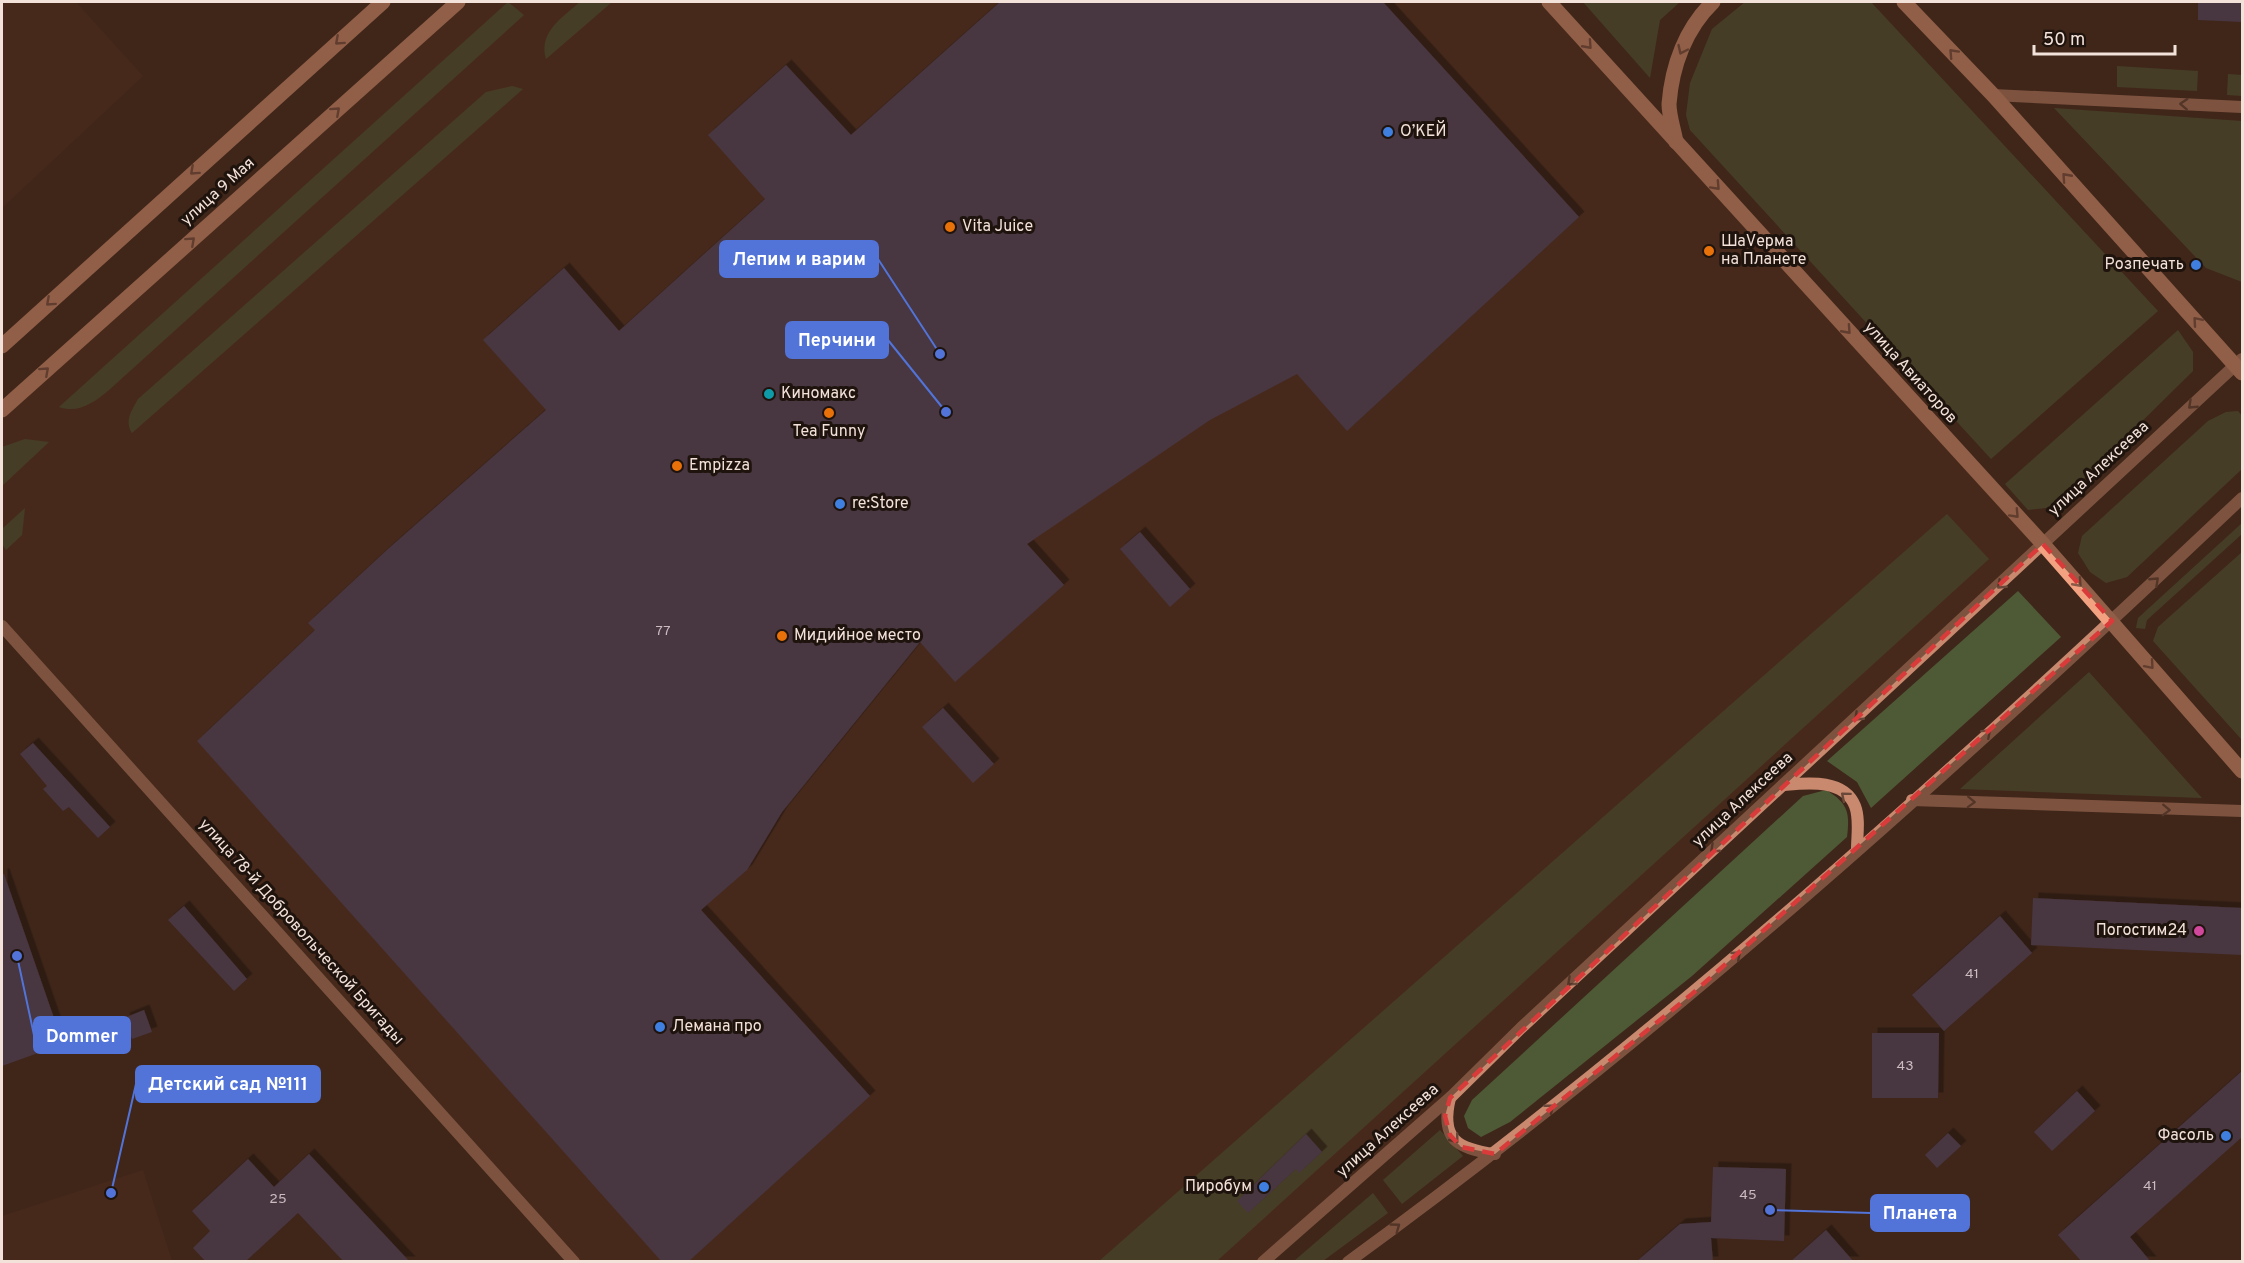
<svg xmlns="http://www.w3.org/2000/svg" width="2244" height="1263" font-family="Overpass,sans-serif">
	<style>
		.built { fill: #4e2e1e }
		.green { fill: #4e5a36 }
		.building { fill: #534870; filter: url(#shadow) }
		.lines { fill: none; stroke-linecap: round; stroke-linejoin: round }
		.secondary { stroke: #c8896f; stroke-width: 12 }
		.primary { stroke: #f3a281; stroke-width: 15 }
		.oneway { stroke: #885a47 }
		.oneway2 { stroke: #6a4839 }
		.marked { fill: none; stroke: #d93b3a; stroke-width: 4.5; stroke-dasharray: 12 8; stroke-linejoin: round }
		.shop-dot { fill: #3f7fe0; stroke: #1e130d; stroke-width: 2 }
		.food-dot { fill: #e8710a; stroke: #1e130d; stroke-width: 2 }
		.culture-dot { fill: #0f9aa8; stroke: #1e130d; stroke-width: 2 }
		.hotel-dot { fill: #d1479c; stroke: #1e130d; stroke-width: 2 }
		.labels { text-anchor: middle; dominant-baseline: central; stroke-width: 6; stroke-linejoin: round; paint-order: stroke }
		.number-label { font-size: 14px; fill: #cbbcc0 }
		.poi-label { font-size: 16px; fill: #f3e2da; stroke: #1e130d; text-anchor: start }
		.street-label { font-size: 16px; fill: #f3e2da; stroke: #1e130d }
		.leader { fill: none; stroke: #5273d8; stroke-width: 2 }
		.callout-dot { fill: #5273d8; stroke: #1e130d; stroke-width: 2 }
		.callout { fill: #5273d8; stroke: #5273d8; stroke-width: 2 }
		.callout-label { font-size: 18px; text-anchor: middle; font-weight: bold; fill: #fff }
	</style>
	<defs>
		<filter id="shadow"><feDropShadow dx="5.5" dy="-5.5" stdDeviation="0" flood-color="#0009"/></filter>
	</defs>
	<rect width="100%" height="100%" fill="#3f261a"/>
	<!-- built -->
	<g class="built">
		<polygon points="2,2 76,2 143,76 2,208"/>
		<polygon points="458,2 1549,2 2043,544 1263,1262 574,1261 2,626 2,410"/>
		<polygon points="143,1170 172,1261 2,1261 2,1216"/>
	</g>
	<!-- green -->
	<g class="green">
		<path d="M508 2 524 15 109 390C95 402 78 414 59 407Z"/>
		<path d="M580 2H612L546 59C538 32 563 17 580 2Z"/>
		<polygon points="1583,2 1680,2 1660,20 1650,78"/>
		<polygon points="1745,2 1871,2 2158,311 1991,459 1690,130 1686,115 1690,83 1712,29"/>
		<polygon points="2117,66 2198,71 2197,91 2117,87"/>
		<polygon points="2228,74 2242,75 2242,96 2227,95"/>
		<path d="M512 86 523 89 132 433C124 421 132 410 138 399L486 92Z"/>
		<polygon points="2054,108 2242,121 2242,282 2206,268"/>
		<polygon points="2178,330 2193,352 2193,371 2055,507 2028,510 2005,484"/>
		<polygon points="2238,411 2242,416 2242,469 2127,577 2106,583 2090,572 2078,553 2082,536 2208,421 2226,412"/>
		<polygon points="25,439 49,442 2,486 2,447"/>
		<polygon points="25,508 22,535 6,550 2,544 2,529"/>
		<polygon points="1947,514 1989,559 1217,1261 1098,1262"/>
		<polygon points="2242,523 2242,534 2147,620 2145,629 2136,628 2138,618"/>
		<polygon points="2242,552 2242,740 2153,641 2158,627"/>
		<polygon points="2018,591 2061,637 1871,808 1857,782 1827,761"/>
		<polygon points="2089,672 2202,798 1960,789"/>
		<path d="M1826 790C1848 803 1850 813 1847 837L1692 976 1510 1122 1481 1137 1468 1128 1464 1116 1472 1100 1803 796Z"/>
		<polygon points="1440,1130 1463,1156 1402,1204 1383,1180"/>
		<polygon points="1373,1193 1388,1213 1323,1261 1294,1261"/>
	</g>
	<!-- building -->
	<g class="building">
		<polygon points="1000,2 1383,2 1579,217 1347,431 1297,374 1210,420 1027,544 1064,585 955,682 920,642 782,812 747,870 701,910 870,1096 688,1262 662,1262 197,741 315,630 308,623 388,549 546,410 483,340 564,268 619,331 765,199 708,135 786,65 851,135"/>
		<polygon points="2198,2 2242,2 2242,22 2198,20"/>
		<polygon points="1140,532 1190,589 1170,607 1120,549"/>
		<polygon points="943,708 994,764 973,783 922,727"/>
		<polygon points="33,743 110,827 98,838 69,807 63,811 43,789 47,786 20,754"/>
		<polygon points="2,874 4,874 63,1044 2,1066"/>
		<polygon points="2033,898 2242,908 2242,955 2031,945"/>
		<polygon points="184,906 247,979 234,991 168,920"/>
		<polygon points="2000,916 2032,953 1944,1031 1912,995"/>
		<polygon points="144,1010 152,1032 132,1039 124,1018"/>
		<polygon points="1872,1033 1939,1033 1938,1098 1872,1098"/>
		<polygon points="2242,1071 2242,1137 2130,1237 2151,1262 2082,1262 2058,1235"/>
		<polygon points="2077,1091 2095,1111 2052,1151 2034,1132"/>
		<polygon points="1948,1133 1961,1146 1937,1168 1925,1155"/>
		<polygon points="1306,1134 1322,1152 1299,1173 1296,1169 1248,1213 1237,1201"/>
		<polygon points="309,1154 410,1262 344,1262 298,1213 245,1262 206,1262 193,1248 210,1231 192,1211 248,1159 274,1187"/>
		<polygon points="1713,1167 1786,1169 1784,1241 1711,1238 1713,1262 1636,1262 1680,1224 1711,1222"/>
		<polygon points="1826,1230 1854,1262 1790,1262"/>
	</g>
	<g class="lines">
		<!-- secondary -->
		<g class="secondary">
			<polyline points="1993,95 2242,107"/>
			<polyline points="2,626 574,1262"/>
			<path d="M1783 785C1806 783 1844 778 1855 806 1860 819 1857 836 1857 849"/>
			<polyline points="1912,800 2242,811"/>
			<path d="M1450 1098C1440 1139 1457 1149 1495 1154"/>
			<polyline points="1263,1262 1452,1096 1521,1028 2242,359"/>
			<path d="M1348 1262C1666 1031 1958 767 2242 498"/>
		</g>
		<!-- primary -->
		<g class="primary">
			<polyline points="1549,2 2043,544 2242,771"/>
			<polyline points="1904,2 1993,95 2242,373"/>
			<path d="M1676 142C1674 130 1669 116 1669 104 1672 65 1686 28 1713 2"/>
			<polyline points="2,346 383,2"/>
			<polyline points="2,410 458,2"/>
		</g>
	</g>
	<!-- one-way arrows -->
	<defs><path id="oneway-chevron" d="M-2-3.5L2.5 0L-2 3.5" fill="none" stroke-width="1.6" stroke-linecap="round" stroke-linejoin="round" transform="scale(1.5)"/></defs>
	<g class="oneway">
		<use href="#oneway-chevron" transform="translate(339 41) rotate(138)"/>
		<use href="#oneway-chevron" transform="translate(1588 45) rotate(48)"/>
		<use href="#oneway-chevron" transform="translate(1682 50) rotate(115)"/>
		<use href="#oneway-chevron" transform="translate(1953 53) rotate(-133)"/>
		<use href="#oneway-chevron" transform="translate(336 111) rotate(-42)"/>
		<use href="#oneway-chevron" transform="translate(194 171) rotate(138)"/>
		<use href="#oneway-chevron" transform="translate(2066 177) rotate(-132)"/>
		<use href="#oneway-chevron" transform="translate(1716 186) rotate(47)"/>
		<use href="#oneway-chevron" transform="translate(191 241) rotate(-42)"/>
		<use href="#oneway-chevron" transform="translate(50 302) rotate(138)"/>
		<use href="#oneway-chevron" transform="translate(2197 321) rotate(-131)"/>
		<use href="#oneway-chevron" transform="translate(1847 330) rotate(48)"/>
		<use href="#oneway-chevron" transform="translate(45 371) rotate(-42)"/>
		<use href="#oneway-chevron" transform="translate(2015 514) rotate(47)"/>
		<use href="#oneway-chevron" transform="translate(2078 583) rotate(48)"/>
		<use href="#oneway-chevron" transform="translate(2150 665) rotate(49)"/>
	</g>
	<g class="oneway2">
		<use href="#oneway-chevron" transform="translate(2184 104) rotate(-177)"/>
		<use href="#oneway-chevron" transform="translate(2192 405) rotate(137)"/>
		<use href="#oneway-chevron" transform="translate(2155 581) rotate(-43)"/>
		<use href="#oneway-chevron" transform="translate(2001 585) rotate(137)"/>
		<use href="#oneway-chevron" transform="translate(1858 717) rotate(137)"/>
		<use href="#oneway-chevron" transform="translate(1987 733) rotate(-42)"/>
		<use href="#oneway-chevron" transform="translate(1845 796) rotate(-140)"/>
		<use href="#oneway-chevron" transform="translate(1971 802) rotate(2)"/>
		<use href="#oneway-chevron" transform="translate(2166 810) rotate(2)"/>
		<use href="#oneway-chevron" transform="translate(1714 849) rotate(137)"/>
		<use href="#oneway-chevron" transform="translate(1737 955) rotate(-41)"/>
		<use href="#oneway-chevron" transform="translate(1571 982) rotate(137)"/>
		<use href="#oneway-chevron" transform="translate(1550 1108) rotate(-39)"/>
		<use href="#oneway-chevron" transform="translate(1455 1139) rotate(51)"/>
		<use href="#oneway-chevron" transform="translate(1396 1227) rotate(-36)"/>
	</g>
	<!-- marked area -->
	<path d="M0 0H2244V1263H0ZM2043 544 2112 621 1692 994 1495 1154 1461 1147 1450 1135 1445 1116 1450 1098Z" fill="#3f261a" fill-opacity=".55" fill-rule="evenodd"/>
	<path class="marked" d="M2043 544 2112 621 1692 994 1495 1154 1461 1147 1450 1135 1445 1116 1450 1098Z"/>
	<!-- markers -->
	<g class="shop-dot">
		<circle cx="1388" cy="132" r="6"/>
		<circle cx="2196" cy="265" r="6"/>
		<circle cx="840" cy="504" r="6"/>
		<circle cx="660" cy="1027" r="6"/>
		<circle cx="2226" cy="1136" r="6"/>
		<circle cx="1264" cy="1187" r="6"/>
	</g>
	<g class="food-dot">
		<circle cx="950" cy="227" r="6"/>
		<circle cx="1709" cy="251" r="6"/>
		<circle cx="829" cy="413" r="6"/>
		<circle cx="677" cy="466" r="6"/>
		<circle cx="782" cy="636" r="6"/>
	</g>
	<circle class="culture-dot" cx="769" cy="394" r="6"/>
	<circle class="hotel-dot" cx="2199" cy="931" r="6"/>
	<g class="labels">
		<!-- number labels -->
		<g class="number-label">
			<text x="663" y="631">77</text>
			<text x="1972" y="974">41</text>
			<text x="1905" y="1066">43</text>
			<text x="2150" y="1186">41</text>
			<text x="1748" y="1195">45</text>
			<text x="278" y="1199">25</text>
		</g>
		<!-- poi labels -->
		<g class="poi-label">
			<text x="1400" y="132">О’КЕЙ</text>
			<text x="962" y="227">Vita Juice</text>
			<text x="1721" y="242">ШаVерма<tspan x="1721" dy="18">на Планете</tspan></text>
			<text x="2184" y="265" text-anchor="end">Розпечать</text>
			<text x="781" y="394">Киномакс</text>
			<text x="829" y="432" text-anchor="middle">Tea Funny</text>
			<text x="689" y="466">Empizza</text>
			<text x="852" y="504">re:Store</text>
			<text x="794" y="636">Мидийное место</text>
			<text x="2187" y="931" text-anchor="end">Погостим24</text>
			<text x="672" y="1027">Лемана про</text>
			<text x="2214" y="1136" text-anchor="end">Фасоль</text>
			<text x="1252" y="1187" text-anchor="end">Пиробум</text>
		</g>
		<!-- street labels -->
		<g class="street-label">
			<text transform="translate(218 192) rotate(-42)">улица 9 Мая</text>
			<text transform="translate(1910 373) rotate(48)">улица Авиаторов</text>
			<text transform="translate(2099 469) rotate(-43)">улица Алексеева</text>
			<text transform="translate(1743 800) rotate(-43)">улица Алексеева</text>
			<text transform="translate(301 932) rotate(48)">улица 78-й Добровольческой Бригады</text>
			<text transform="translate(1388 1131) rotate(-42)">улица Алексеева</text>
		</g>
	</g>
	<!-- callouts -->
	<path class="leader" d="M940 354L878 259M946 412L888 340M17 956L34 1035M111 1193L136 1084M1770 1210L1871 1213"/>
	<g class="callout-dot">
		<circle cx="940" cy="354" r="6"/>
		<circle cx="946" cy="412" r="6"/>
		<circle cx="17" cy="956" r="6"/>
		<circle cx="111" cy="1193" r="6"/>
		<circle cx="1770" cy="1210" r="6"/>
	</g>
	<g class="callout">
		<rect x="720" y="241" width="158" height="36" rx="6"/>
		<rect x="786" y="322" width="102" height="36" rx="6"/>
		<rect x="34" y="1017" width="96" height="36" rx="6"/>
		<rect x="136" y="1066" width="184" height="36" rx="6"/>
		<rect x="1871" y="1195" width="98" height="36" rx="6"/>
	</g>
	<g class="callout-label">
		<text x="799" y="265">Лепим и варим</text>
		<text x="837" y="346">Перчини</text>
		<text x="82" y="1042">Dommer</text>
		<text x="228" y="1090">Детский сад №111</text>
		<text x="1920" y="1219">Планета</text>
	</g>
	<!-- border -->
	<rect width="2244" height="1263" fill="none" stroke="#f3e2da" stroke-width="6"/>
	<!-- scale -->
	<path d="M2034 45v9h141v-9" fill="none" stroke="#f3e2da" stroke-width="3"/>
	<text x="2043" y="45" font-size="18" fill="#f3e2da" stroke="#1e130d" stroke-width="4.5" paint-order="stroke">50 m</text>
</svg>
